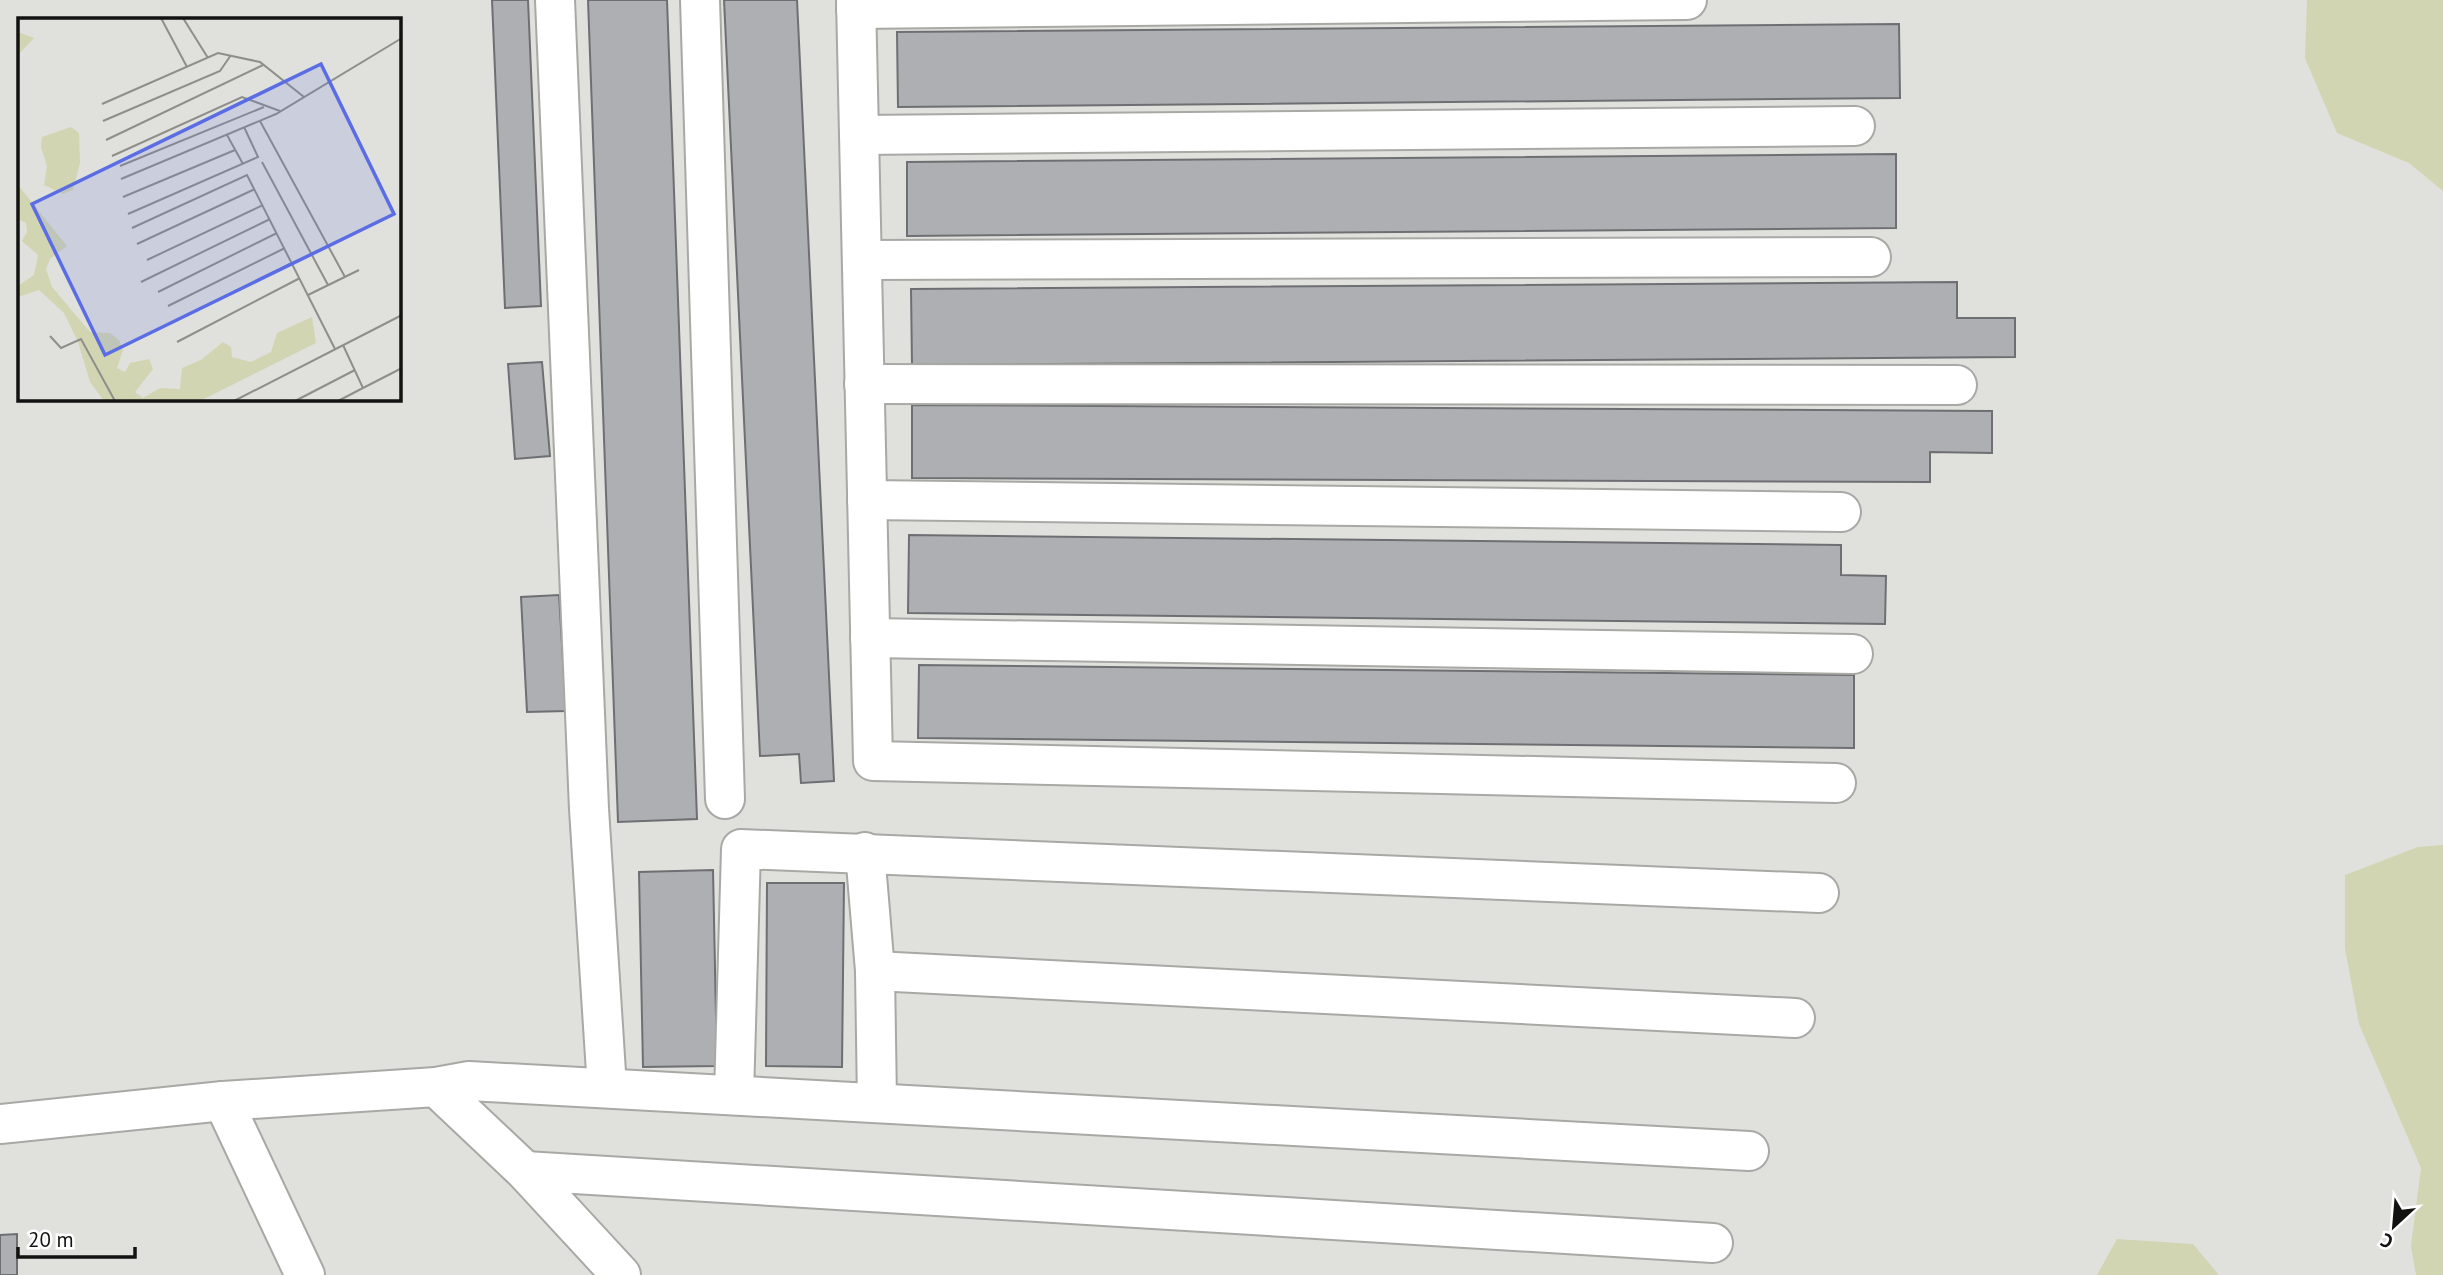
<svg xmlns="http://www.w3.org/2000/svg" width="2443" height="1275" font-family="'PT Sans',sans-serif">
	<style>
		.green { fill: #d2d5b2 }
		.building { fill: #aeafb3; stroke: #6e6f73; stroke-width: 2 }
		.lines { fill: none; stroke-linecap: round; stroke-linejoin: round }
		.minor-casing { stroke: #a8a8a4; stroke-width: 42 }
		.minor { stroke: #fff; stroke-width: 38 }
		.inset-road { fill: none; stroke: #8e8e8a; stroke-width: 2 }
		.view { fill: #5a6de4; fill-opacity: 0.15; stroke: #5a6de4; stroke-width: 3.5 }
		.inset-edge { fill: none; stroke: #121210; stroke-width: 3.5 }
	</style>
	<rect width="100%" height="100%" fill="#e0e1dc"/>
	<!-- green -->
	<g class="green">
		<polygon points="2307,0 2443,0 2443,191 2409,163 2337,133 2305,58"/>
		<polygon points="2443,845 2443,1275 2416,1275 2411,1246 2421,1168 2359,1024 2345,949 2345,875 2418,847"/>
		<polygon points="2117,1239 2193,1244 2219,1275 2097,1275"/>
	</g>
	<!-- building -->
	<g class="building">
		<polygon points="492,0 528,0 541,306 505,308"/>
		<polygon points="588,0 667,0 697,819 618,822"/>
		<polygon points="724,0 797,0 834,781 801,783 799,754 760,756"/>
		<polygon points="1899,24 1900,98 898,107 897,32"/>
		<polygon points="1896,154 1896,228 907,236 907,162"/>
		<polygon points="1957,282 1957,318 2015,318 2015,357 912,365 911,289"/>
		<polygon points="542,362 550,456 515,459 508,364"/>
		<polygon points="912,405 1992,411 1992,453 1930,452 1930,482 912,478"/>
		<polygon points="909,535 1841,545 1841,575 1886,576 1885,624 908,613"/>
		<polygon points="559,595 566,711 527,712 521,597"/>
		<polygon points="919,665 1854,675 1854,748 918,738"/>
		<polygon points="713,870 717,1066 643,1067 639,872"/>
		<polygon points="767,883 844,883 842,1067 766,1066"/>
		<polygon points="17,1234 17,1275 0,1275 0,1235"/>
	</g>
	<g class="lines">
		<defs>
			<g id="minor">
				<polyline points="555,0 589,809 607,1088"/>
				<polyline points="700,0 725,799"/>
				<polyline points="856,0 873,761 1836,783"/>
				<polyline points="856,9 1687,0"/>
				<polyline points="859,135 1855,126"/>
				<polyline points="862,260 1871,257"/>
				<polyline points="864,384 1957,385"/>
				<polyline points="867,500 1841,512"/>
				<polyline points="870,638 1853,654"/>
				<polyline points="865,852 875,971 877,1103"/>
				<polyline points="875,971 1795,1018"/>
				<polyline points="436,1087 525,1171 621,1275"/>
				<polyline points="734,1095 741,849 1819,893"/>
				<polyline points="223,1101 305,1275"/>
				<polyline points="0,1124 223,1101 436,1087 469,1081 1749,1151"/>
				<polyline points="525,1171 1713,1243"/>
			</g>
		</defs>
		<!-- minor casing -->
		<use href="#minor" class="minor-casing"/>
		<!-- minor -->
		<use href="#minor" class="minor"/>
	</g>
	<!-- overview -->
	<g transform="translate(18 18)">
		<rect width="383" height="383" fill="#e0e1dc"/>
		<path d="M0 14 16 20 0 37ZM53 109 61 115 62 145 55 172 45 176 26 167 29 148 23 129 24 119ZM0 167 49 228 32 241 28 251 34 269 72 314 92 315 101 322 105 332 99 350 107 354 112 345 131 341 135 351 117 374 125 380 142 370 162 371 164 350 183 342 205 324 213 329 214 339 233 344 253 334 259 315 294 299 298 325 182 383H86L72 364 60 324 46 295 21 272 0 279V268L16 257 20 237 4 223 9 214 8 205 0 201Z" fill="#d2d5b2"/>
		<path class="inset-road" d="M143 0 169 49M165 0 190 40M84 86 200 35 242 44 286 79M85 103 202 53 213 37M242 103 327 259M209 117 225 146M88 122 245 47M94 138 224 79 262 93M244 144 310 267M102 148 246 89M103 161 258 96 384 20M105 179 217 132M110 196 240 139 226 109M114 210 229 157 317 331M119 226 237 171M129 242 245 187M123 264 252 201M140 274 259 215M290 277 341 252M150 288 267 230M153 305 274 245M32 318 43 330 63 321 97 383M159 324 282 260M345 370 384 350M216 383 384 297M277 383 337 352M320 383 345 370 325 327"/>
		<path class="view" d="M303 46 376 196 87 337 14 186Z"/>
		<rect width="383" height="383" class="inset-edge"/>
	</g>
	<!-- north arrow -->
	<g transform="translate(2394 1226) rotate(206)" stroke="#ffffff" stroke-width="5" paint-order="stroke">
	<path d="M0-5L12 26L0 18L-12 26Z" fill="#121210"/>
	<text y="-10" font-size="19" font-weight="bold" text-anchor="middle" fill="#121210">С</text>
	</g>
	<!-- scale -->
	<path d="M18 1247v10h117v-10" fill="none" stroke="#121210" stroke-width="3.5"/>
	<text x="28" y="1247" font-size="21" fill="#121210" stroke="#ffffff" stroke-width="5" paint-order="stroke">20 m</text>
</svg>
